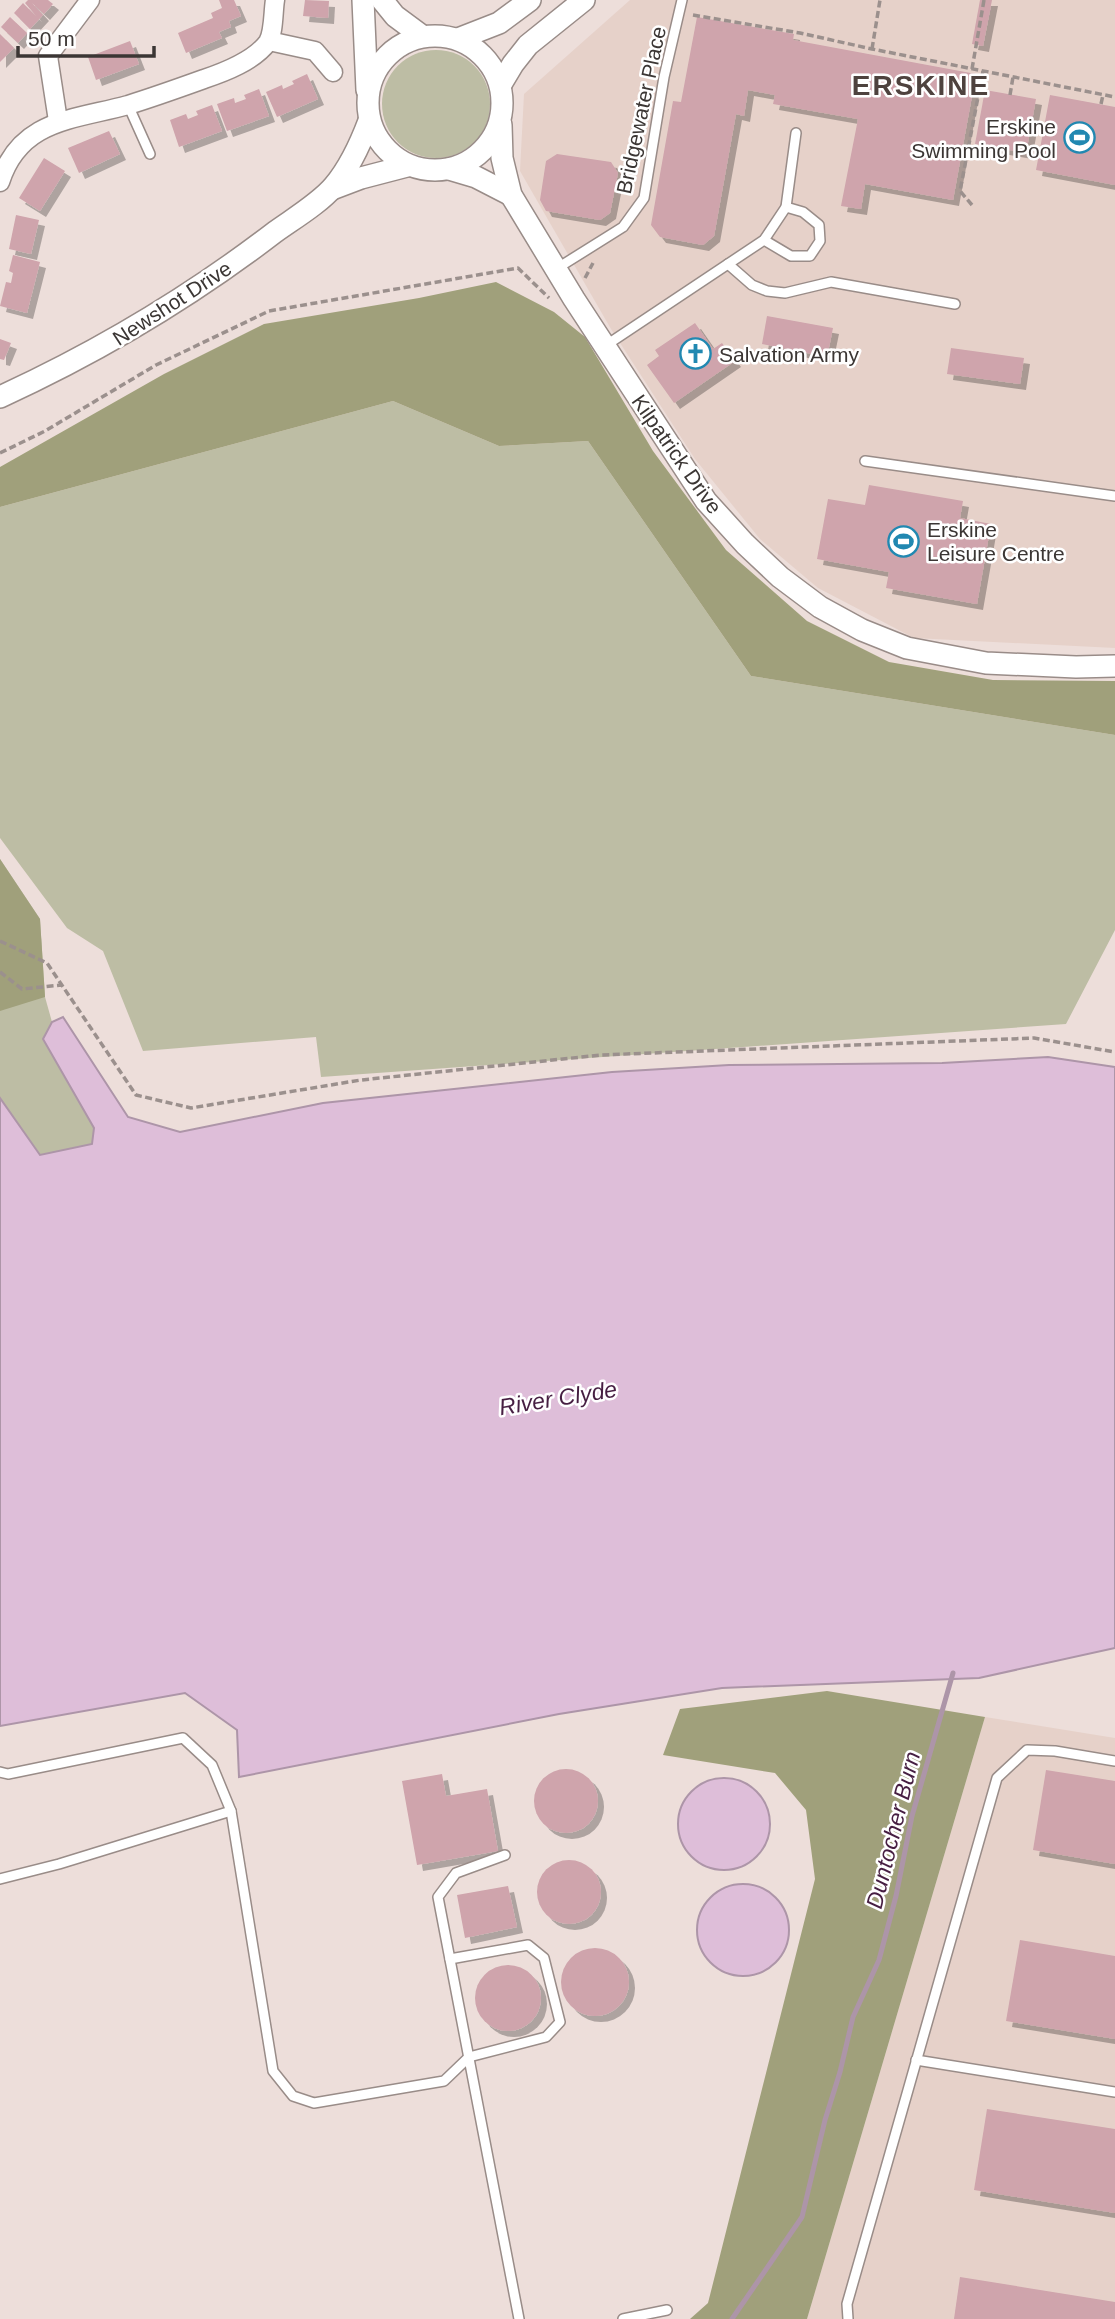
<svg xmlns="http://www.w3.org/2000/svg" width="1115" height="2319" font-family="Helvetica,sans-serif">
	<style>
		.built { fill: #e6d1c9 }
		.green { fill: #bdbda4 }
		.forest { fill: #a0a07b }
		.water { fill: #debed9; stroke: #ad95a8; stroke-width: 2 }
		.lines { fill: none; stroke-linecap: round; stroke-linejoin: round }
		.stream { stroke: #ad95a8; stroke-width: 5 }
		.building { fill: #cfa4ac; filter: url(#shadow) }
		.service-casing { stroke: #998c88; stroke-width: 12 }
		.minor-casing { stroke: #998c88; stroke-width: 21 }
		.tertiary-casing { stroke: #998c88; stroke-width: 24 }
		.path { stroke: #9b908d; stroke-width: 3.5; stroke-dasharray: 7 3.5; stroke-linecap: butt }
		.service { stroke: #fff; stroke-width: 9 }
		.minor { stroke: #fff; stroke-width: 18 }
		.tertiary { stroke: #fff; stroke-width: 21 }
		.labels { text-anchor: middle; dominant-baseline: central; stroke-width: 5; stroke-linejoin: round; paint-order: stroke }
		.street-label { font-size: 21px; fill: #3b3634; stroke: #fff }
		.poi-label { font-size: 21px; fill: #3b3634; stroke: #fff; text-anchor: start }
		.water-label { font-size: 23px; font-style: italic; fill: #461e42; stroke: #fff }
		.district-label { font-size: 28px; font-weight: bold; letter-spacing: 2px; fill: #4e423e; stroke: #fff }
	</style>
	<defs>
		<filter id="shadow"><feDropShadow dx="6" dy="6" stdDeviation="0" flood-color="#0004"/></filter>
	</defs>
	<rect width="100%" height="100%" fill="#eddeda"/>
	<!-- built -->
	<g class="built">
		<polygon points="630,0 1115,0 1115,648 914,638 818,588 760,539 695,459 611,329 520,171 524,94"/>
		<polygon points="985,1717 1115,1738 1115,2319 807,2319"/>
	</g>
	<!-- green -->
	<g class="green">
		<circle cx="436" cy="104" r="54"/>
		<polygon points="393,401 499,446 588,441 751,676 1115,735 1115,930 1066,1024 321,1077 316,1037 143,1051 103,951 67,928 0,838 0,507"/>
		<polygon points="0,859 40,919 45,997 52,1022 43,1039 94,1128 92,1145 40,1155 0,1098"/>
	</g>
	<!-- forest -->
	<g class="forest">
		<polygon points="496,282 554,312 585,337 653,451 726,550 807,621 889,662 993,680 1115,681 1115,735 751,676 588,441 499,446 393,401 0,507 0,467 164,374 264,324 419,298"/>
		<polygon points="0,859 40,919 45,997 0,1011"/>
		<polygon points="827,1691 985,1717 807,2319 690,2319 708,2303 815,1879 806,1810 775,1773 663,1755 680,1709"/>
	</g>
	<!-- water -->
	<g class="water">
		<polygon points="63,1017 128,1117 180,1132 323,1103 612,1072 729,1065 942,1063 1048,1057 1115,1067 1115,1648 979,1678 722,1688 559,1714 239,1777 237,1730 185,1693 0,1726 0,1098 40,1155 92,1144 94,1128 43,1039 52,1022"/>
		<circle cx="724" cy="1824" r="46"/>
		<circle cx="743" cy="1930" r="46"/>
	</g>
	<g class="lines">
		<!-- stream -->
		<polyline class="stream" points="732,2319 802,2217 825,2120 840,2072 853,2017 879,1960 896,1896 912,1816 953,1673"/>
	</g>
	<!-- building -->
	<g class="building">
		<polygon points="28,0 48,0 53,4 44,14 32,3 43,15 30,29 14,13 23,3 36,16 25,3"/>
		<polygon points="219,0 234,0 241,16 229,21 231,27 219,32 222,38 186,53 178,33 213,18 211,13 222,8"/>
		<polygon points="305,0 329,1 328,18 303,16"/>
		<polygon points="980,0 992,0 983,46 972,44"/>
		<polygon points="10,17 27,33 18,43 1,27"/>
		<polygon points="697,17 794,34 793,40 976,74 953,200 865,184 861,209 841,206 858,119 773,104 775,95 748,90 744,116 736,114 714,236 703,245 660,237 651,225 673,101 681,102"/>
		<polygon points="0,34 14,48 0,62"/>
		<polygon points="130,41 139,64 96,80 88,57"/>
		<polygon points="307,74 318,99 277,117 266,92 282,85 283,89 294,84 292,81"/>
		<polygon points="259,89 269,116 227,131 217,104 234,98 235,103 246,99 244,95"/>
		<polygon points="985,90 1036,99 1026,153 975,144"/>
		<polygon points="1050,95 1115,107 1115,185 1036,170"/>
		<polygon points="212,105 222,131 179,147 170,120 186,114 188,119 198,115 196,111"/>
		<polygon points="109,131 120,154 79,173 68,148"/>
		<polygon points="557,154 611,162 618,173 610,213 600,220 546,211 540,200 546,161"/>
		<polygon points="44,158 65,171 40,211 19,198"/>
		<polygon points="16,215 39,220 31,254 9,249"/>
		<polygon points="13,255 40,262 27,313 0,306 6,282 11,283 13,273 9,271"/>
		<polygon points="767,316 833,328 827,357 762,344"/>
		<polygon points="695,323 713,349 722,343 735,361 674,403 647,365 659,356 655,350"/>
		<polygon points="0,339 11,343 4,360 0,359"/>
		<polygon points="951,348 1024,358 1020,384 947,374"/>
		<polygon points="869,485 963,501 960,518 991,524 977,604 886,588 889,572 817,559 828,499 865,505"/>
		<circle cx="566" cy="1801" r="32"/>
		<polygon points="1046,1770 1115,1781 1115,1864 1033,1850"/>
		<polygon points="442,1774 446,1796 487,1789 498,1851 417,1865 402,1781"/>
		<circle cx="569" cy="1892" r="32"/>
		<polygon points="508,1886 517,1927 465,1938 457,1895"/>
		<polygon points="1020,1940 1115,1956 1115,2039 1006,2021"/>
		<circle cx="595" cy="1982" r="34"/>
		<circle cx="508" cy="1998" r="33"/>
		<polygon points="987,2109 1115,2129 1115,2213 974,2190"/>
		<polygon points="960,2277 1115,2302 1115,2319 954,2319"/>
	</g>
	<g class="lines">
		<defs>
			<g id="service">
				<polyline points="128,105 150,154"/>
				<polyline points="764,240 791,256 810,256 820,241 819,225 803,212 786,207"/>
				<polyline points="728,264 752,285 767,291 785,293 831,282 955,304"/>
				<polyline points="556,269 623,227 644,198 664,77 682,0"/>
				<polyline points="605,346 764,240 786,207 796,133"/>
				<polyline points="865,461 1115,496"/>
				<polyline points="0,1772 8,1774 183,1738 212,1765 231,1811 273,2071 293,2096 314,2103 444,2081 469,2057 546,2037 560,2022 544,1958 528,1945 450,1959"/>
				<polyline points="505,1855 456,1873 438,1897 519,2319"/>
				<polyline points="0,1879 59,1864 231,1811"/>
				<polyline points="916,2060 1115,2092"/>
				<polyline points="623,2319 667,2310"/>
				<polyline points="848,2319 847,2304 997,1778 1027,1750 1055,1751 1115,1761"/>
			</g>
			<g id="minor">
				<polyline points="269,41 315,51 333,72"/>
				<polyline points="58,121 48,56 90,0"/>
				<path d="M0 182C20 119 74 120 128 105 154 97 179 88 204 79 225 72 254 61 268 42 274 32 273 12 275 0"/>
			</g>
			<g id="tertiary">
				<polyline points="363,0 367,90"/>
				<polyline points="382,0 395,16 422,36"/>
				<circle cx="435" cy="103" r="67"/>
				<polyline points="458,39 499,23 530,0"/>
				<polyline points="501,84 513,64 528,45 584,0"/>
				<polyline points="501,125 502,158 511,195 574,299 706,501 745,544 780,577 820,607 862,630 907,648 986,663 1076,667 1115,666"/>
				<polyline points="449,169 476,177 511,195"/>
				<polyline points="332,189 361,178 407,166"/>
				<path d="M0 397C98 352 189 298 275 232 293 219 320 203 334 186 350 167 360 145 369 121"/>
			</g>
		</defs>
		<!-- service casing -->
		<use href="#service" class="service-casing"/>
		<!-- minor casing -->
		<use href="#minor" class="minor-casing"/>
		<!-- tertiary casing -->
		<use href="#tertiary" class="tertiary-casing"/>
		<!-- path -->
		<g class="path">
			<polyline points="693,15 800,33 872,49 1115,97"/>
			<polyline points="872,49 880,0"/>
			<polyline points="972,69 984,0"/>
			<polyline points="1010,95 1013,77"/>
			<polyline points="1101,104 1103,95"/>
			<polyline points="972,205 960,191 983,71"/>
			<polyline points="585,278 593,263"/>
			<polyline points="0,453 45,431 156,365 269,311 518,268 549,298"/>
			<polyline points="0,941 47,963 136,1095 191,1108 361,1080 601,1055 1034,1038 1115,1052"/>
			<polyline points="0,972 22,989 62,985"/>
		</g>
		<!-- service -->
		<use href="#service" class="service"/>
		<!-- minor -->
		<use href="#minor" class="minor"/>
		<!-- tertiary -->
		<use href="#tertiary" class="tertiary"/>
	</g>
	<!-- icons -->
	<defs>
		<symbol id="stadium-ring" viewBox="-11 -11 22 22"><circle r="9.5" fill="#fff" stroke="#2188b1" stroke-width="1.5"/><path d="M0-5a6.5 5 0 1 0 0 10a6.5 5 0 1 0 0-10ZM-3.5-1.8h7v3.6h-7Z" fill="#2188b1"/></symbol>
		<symbol id="church-ring" viewBox="-11 -11 22 22"><circle r="9.5" fill="#fff" stroke="#2188b1" stroke-width="1.5"/><path d="M-1.2-6h2.4v3.5h3.3v2.4h-3.3V6h-2.4V-.1h-3.3v-2.4h3.3Z" fill="#2188b1"/></symbol>
	</defs>
	<g fill-rule="evenodd">
		<use href="#stadium-ring" x="1062" y="120" width="35" height="35"/>
		<use href="#church-ring" x="678" y="336" width="35" height="35"/>
		<use href="#stadium-ring" x="886" y="524" width="35" height="35"/>
	</g>
	<g class="labels">
		<!-- street labels -->
		<g class="street-label">
			<text transform="translate(641 110) rotate(-78)">Bridgewater Place</text>
			<text transform="translate(172 303) rotate(-33)">Newshot Drive</text>
			<text transform="translate(677 454) rotate(55)">Kilpatrick Drive</text>
		</g>
		<!-- poi labels -->
		<g class="poi-label">
			<text x="1056" y="126" text-anchor="end">Erskine<tspan x="1056" dy="24">Swimming Pool</tspan></text>
			<text x="719" y="354">Salvation Army</text>
			<text x="927" y="529">Erskine<tspan x="927" dy="24">Leisure Centre</tspan></text>
		</g>
		<!-- water labels -->
		<g class="water-label">
			<text transform="translate(558 1398) rotate(-9)">River Clyde</text>
			<text transform="translate(893 1830) rotate(-76)">Duntocher Burn</text>
		</g>
		<!-- district labels -->
		<g class="district-label">
			<text x="921" y="85">ERSKINE</text>
		</g>
	</g>
	<!-- scale -->
	<path d="M18 46v10h136v-10" fill="none" stroke="#3b3634" stroke-width="3.5"/>
	<text x="28" y="46" font-size="21" fill="#3b3634" stroke="#ffffff" stroke-width="5" paint-order="stroke">50 m</text>
</svg>
